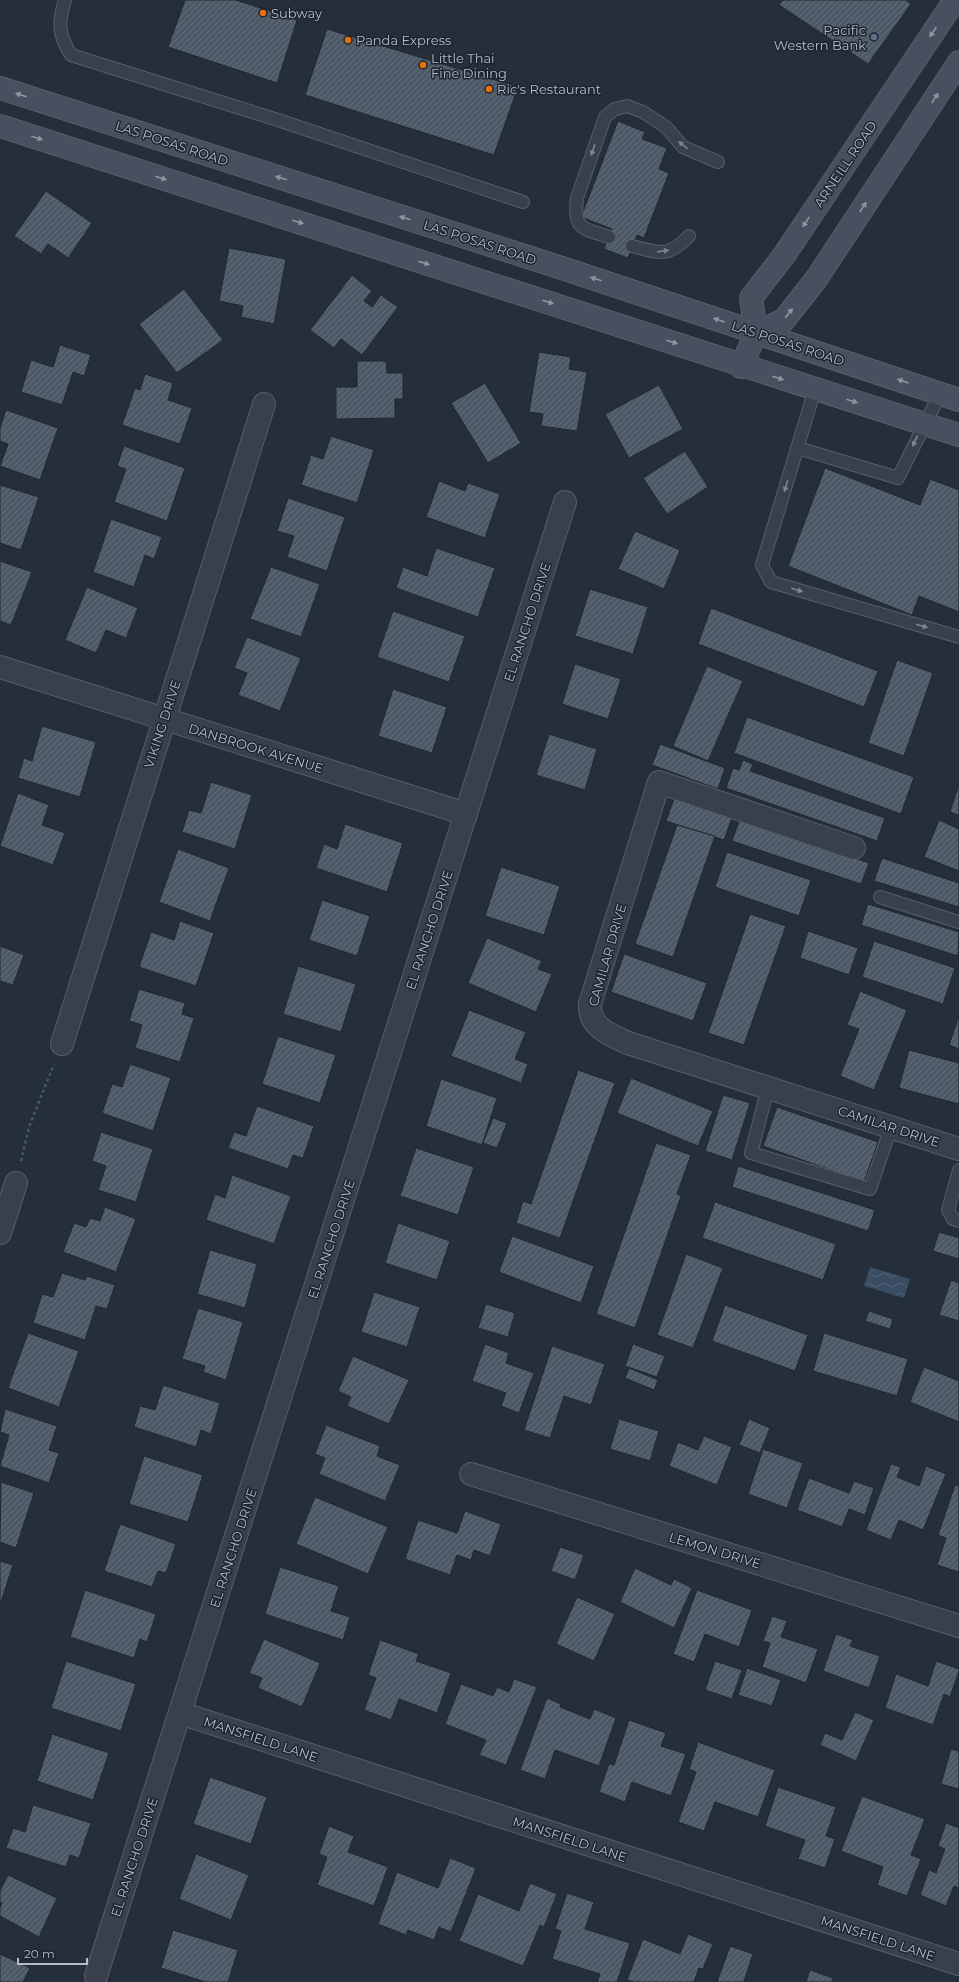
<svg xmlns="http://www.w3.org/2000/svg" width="959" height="1982" font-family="Montserrat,sans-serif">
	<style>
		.water { fill: url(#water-waves) }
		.building { fill: url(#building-hatch); stroke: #1f2832 }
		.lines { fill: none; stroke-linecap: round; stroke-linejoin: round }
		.lane-casing { stroke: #565f69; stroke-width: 14 }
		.street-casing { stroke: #565f69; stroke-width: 24 }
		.secondary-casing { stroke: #565f69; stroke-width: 24 }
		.path { stroke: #46595b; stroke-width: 2.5; stroke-dasharray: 3 3; stroke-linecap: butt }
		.lane { stroke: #38414b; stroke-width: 12 }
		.street { stroke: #38414b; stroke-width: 22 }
		.secondary { stroke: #47505e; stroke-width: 22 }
		.oneway { fill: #8e96a2 }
		.oneway2 { fill: #7c858f }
		.food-dot { fill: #e8710a; stroke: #1d2630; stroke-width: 1.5 }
		.service-dot { fill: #5c6f8a; stroke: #1d2630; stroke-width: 1.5 }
		.labels { text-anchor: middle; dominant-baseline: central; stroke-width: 3; stroke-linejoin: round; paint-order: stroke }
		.poi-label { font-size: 13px; fill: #b4bcc7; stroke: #1d2630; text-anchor: start }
		.street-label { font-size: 13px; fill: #b4bcc7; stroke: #1d2630 }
	</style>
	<defs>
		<pattern id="water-waves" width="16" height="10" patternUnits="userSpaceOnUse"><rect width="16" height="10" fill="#3b4d63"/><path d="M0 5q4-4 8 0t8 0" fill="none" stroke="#556578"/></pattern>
		<pattern id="building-hatch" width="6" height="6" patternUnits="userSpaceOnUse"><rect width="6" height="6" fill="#4e5967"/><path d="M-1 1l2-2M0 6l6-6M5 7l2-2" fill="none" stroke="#656f7b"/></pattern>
	</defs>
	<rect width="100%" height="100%" fill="#252f3b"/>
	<!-- water -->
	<polygon class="water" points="870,1267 910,1279 904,1298 864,1286"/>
	<!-- building -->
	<g class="building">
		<polygon points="185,0 236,0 297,20 277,83 168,47"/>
		<polygon points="783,0 906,0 911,4 868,64 779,5"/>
		<polygon points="327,29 518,87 494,155 305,95"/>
		<polygon points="618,121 645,132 642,139 667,148 659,169 669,173 644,238 637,235 628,258 604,249 612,229 581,217"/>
		<polygon points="46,191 92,223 68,258 48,244 41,254 14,236"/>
		<polygon points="229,248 286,259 274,324 241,317 243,306 219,301"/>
		<polygon points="352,275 372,291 364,301 372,307 381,295 398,307 362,355 341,339 334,348 310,330"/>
		<polygon points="184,289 223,340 177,373 139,324"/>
		<polygon points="60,345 91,355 84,376 73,372 62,405 21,392 31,360 53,367"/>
		<polygon points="539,352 571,357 569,369 587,372 577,431 541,426 543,414 529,412"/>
		<polygon points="357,361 386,361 387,373 403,373 403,399 395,399 395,418 336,419 336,387 357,387"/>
		<polygon points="145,374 173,383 168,400 192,408 180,444 122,425 135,388 140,390"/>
		<polygon points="485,383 521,443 488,463 451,403"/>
		<polygon points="659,385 683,429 629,458 605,414"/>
		<polygon points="6,410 58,428 40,480 0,466 8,444 0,441 0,428"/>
		<polygon points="331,436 374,450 357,503 301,485 311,455 323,459"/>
		<polygon points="124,446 185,468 167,521 114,502 126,469 117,466"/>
		<polygon points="685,451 708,487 667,514 643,478"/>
		<polygon points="825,468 920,505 930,479 959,490 959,612 919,596 912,615 788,566"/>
		<polygon points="439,481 465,491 468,483 500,494 485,538 426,517"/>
		<polygon points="0,485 39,497 21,550 0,543"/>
		<polygon points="288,498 345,517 327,571 287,557 294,536 277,531"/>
		<polygon points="111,519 162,537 154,559 145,555 134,587 93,572"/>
		<polygon points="635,531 680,550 664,589 618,569"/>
		<polygon points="436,548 495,568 478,617 396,588 403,567 427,576"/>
		<polygon points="0,561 32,572 11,625 0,621"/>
		<polygon points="271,567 320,584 301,637 250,619"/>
		<polygon points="87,587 138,608 126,638 106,630 96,653 65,640"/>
		<polygon points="590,589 648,607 633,654 575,636"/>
		<polygon points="711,608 878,671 864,707 698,644"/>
		<polygon points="393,611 465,636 449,682 377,657"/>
		<polygon points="247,637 301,658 280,711 238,695 247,673 234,668"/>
		<polygon points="897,660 933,673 904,756 868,743"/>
		<polygon points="575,664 621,679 608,719 562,704"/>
		<polygon points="707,666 743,681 708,761 673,746"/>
		<polygon points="393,689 447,707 432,753 378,736"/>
		<polygon points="747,717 914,777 901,814 734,753"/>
		<polygon points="42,726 96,742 80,797 18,778 24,758 32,761"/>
		<polygon points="549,734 597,749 585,790 536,775"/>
		<polygon points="660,744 725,768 718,789 652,765"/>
		<polygon points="743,760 753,764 750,771 885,818 877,841 726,788 733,768 739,770"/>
		<polygon points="211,782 252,795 235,849 182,832 189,810 201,813"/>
		<polygon points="959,784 959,815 950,812"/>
		<polygon points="18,793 49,805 42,825 65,833 53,865 0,846"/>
		<polygon points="674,799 732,818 724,840 666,821"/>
		<polygon points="740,819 869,863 861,884 732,841"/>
		<polygon points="939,820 959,829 959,871 924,857"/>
		<polygon points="345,824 403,843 387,892 316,868 324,844 337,849"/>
		<polygon points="677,825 715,836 673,957 635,944"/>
		<polygon points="178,849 229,868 210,921 159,902"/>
		<polygon points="727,852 811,880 799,916 715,887"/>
		<polygon points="882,858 959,883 959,907 874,881"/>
		<polygon points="501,867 560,886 544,935 485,916"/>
		<polygon points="322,900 370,916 357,956 309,940"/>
		<polygon points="868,904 959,932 958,956 861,925"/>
		<polygon points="750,914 786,926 744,1045 708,1033"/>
		<polygon points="180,921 214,933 196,986 139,967 151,932 174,940"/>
		<polygon points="808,931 858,948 849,975 800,958"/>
		<polygon points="487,938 542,961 538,969 552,974 536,1012 468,983"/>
		<polygon points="874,941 955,968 943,1004 862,977"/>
		<polygon points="0,946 24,955 13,985 0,981"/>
		<polygon points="624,954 707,983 693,1021 611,992"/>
		<polygon points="298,966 356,984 341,1032 283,1014"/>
		<polygon points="139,989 185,1003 182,1014 194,1018 180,1062 135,1048 142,1025 129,1021"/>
		<polygon points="860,991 907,1010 874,1090 840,1076 859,1029 847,1025"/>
		<polygon points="469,1010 526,1032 515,1059 528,1064 521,1083 451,1056"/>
		<polygon points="959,1016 959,1049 949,1045"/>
		<polygon points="278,1036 336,1055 320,1103 262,1084"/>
		<polygon points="909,1050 959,1063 959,1104 899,1088"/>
		<polygon points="130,1064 171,1078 153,1131 102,1113 112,1084 122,1087"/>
		<polygon points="578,1070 615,1083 560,1238 516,1223 523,1201 531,1204"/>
		<polygon points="631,1078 713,1111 698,1146 617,1113"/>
		<polygon points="441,1079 497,1098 482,1145 426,1126"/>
		<polygon points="723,1095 750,1103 732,1160 705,1151"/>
		<polygon points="257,1106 314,1126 303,1158 293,1155 288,1169 228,1148 234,1132 246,1136"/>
		<polygon points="777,1107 878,1142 864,1182 763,1146"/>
		<polygon points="493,1118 507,1123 497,1148 483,1143"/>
		<polygon points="101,1132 153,1149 136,1202 98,1190 106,1166 92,1161"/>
		<polygon points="656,1143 691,1155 677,1194 681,1196 635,1328 596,1314"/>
		<polygon points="416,1148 474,1167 458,1215 400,1196"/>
		<polygon points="738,1166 875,1210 868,1231 732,1187"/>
		<polygon points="232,1175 291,1196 274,1244 206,1220 215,1194 225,1198"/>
		<polygon points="715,1202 836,1244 823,1280 702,1238"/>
		<polygon points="105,1207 136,1219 116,1272 63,1252 74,1223 86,1227 90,1218 100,1221"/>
		<polygon points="398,1223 450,1241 437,1280 385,1263"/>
		<polygon points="939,1232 959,1238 959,1259 933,1251"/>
		<polygon points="512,1236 594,1266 581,1303 499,1272"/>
		<polygon points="210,1250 257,1264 245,1308 197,1294"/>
		<polygon points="686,1254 723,1268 693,1348 657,1335"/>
		<polygon points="62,1273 85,1280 87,1276 115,1285 107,1309 96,1306 85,1340 33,1323 42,1294 53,1297"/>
		<polygon points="951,1280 959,1283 959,1321 939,1315"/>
		<polygon points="374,1292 420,1307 407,1347 361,1332"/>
		<polygon points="486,1304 515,1313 508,1337 478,1328"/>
		<polygon points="725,1305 808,1335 795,1371 712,1341"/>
		<polygon points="198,1308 243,1322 226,1380 203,1372 205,1366 182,1359"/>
		<polygon points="869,1311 893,1319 890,1329 865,1321"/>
		<polygon points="28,1333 79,1351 59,1407 8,1388"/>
		<polygon points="824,1333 908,1359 897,1396 813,1371"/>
		<polygon points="485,1344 509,1353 506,1363 534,1373 519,1413 501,1406 506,1393 472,1381"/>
		<polygon points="633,1344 665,1356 657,1377 625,1366"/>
		<polygon points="552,1346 605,1364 591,1405 564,1396 550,1438 524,1430"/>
		<polygon points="353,1356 409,1380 389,1424 347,1406 351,1397 338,1391"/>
		<polygon points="924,1367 959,1381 959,1422 910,1402"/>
		<polygon points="629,1368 658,1380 654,1390 625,1378"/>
		<polygon points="163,1385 220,1403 211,1434 201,1430 196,1447 134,1427 140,1406 155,1410"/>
		<polygon points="5,1409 57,1426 49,1450 59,1453 49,1483 0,1466 9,1435 0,1432"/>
		<polygon points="619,1419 659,1431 650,1461 610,1449"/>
		<polygon points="749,1419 770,1428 760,1453 739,1445"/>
		<polygon points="326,1425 380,1446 377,1456 400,1465 385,1501 319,1474 325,1458 315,1454"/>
		<polygon points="704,1436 732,1447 717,1485 669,1466 678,1442 698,1450"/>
		<polygon points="763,1449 803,1463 787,1508 748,1494"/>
		<polygon points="144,1456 203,1475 188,1522 129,1504"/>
		<polygon points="891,1464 901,1467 897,1477 919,1486 926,1466 946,1474 923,1530 899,1520 891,1540 866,1530"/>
		<polygon points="809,1478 849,1493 854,1481 874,1488 865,1515 849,1509 842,1527 797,1510"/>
		<polygon points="1,1482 34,1493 16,1548 0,1542"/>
		<polygon points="955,1485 959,1486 959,1572 937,1565 946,1538 938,1535"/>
		<polygon points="315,1497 388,1527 368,1574 296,1544"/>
		<polygon points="465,1511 501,1524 490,1556 474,1550 471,1560 457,1555 450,1575 405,1559 418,1520 457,1533"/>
		<polygon points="120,1524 176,1544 166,1573 158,1571 152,1587 104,1571"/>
		<polygon points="560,1547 584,1555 575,1580 551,1571"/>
		<polygon points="0,1561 13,1565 0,1605"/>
		<polygon points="280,1567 339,1586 331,1611 350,1617 343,1640 265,1614"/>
		<polygon points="635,1568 671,1585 674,1579 692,1588 674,1628 620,1602"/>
		<polygon points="85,1590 156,1614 147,1642 140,1639 134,1658 70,1637"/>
		<polygon points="697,1590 752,1610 739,1647 705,1634 694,1662 673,1654"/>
		<polygon points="577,1597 615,1614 594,1661 556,1644"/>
		<polygon points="772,1616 787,1621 781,1637 818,1649 806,1683 762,1667 770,1643 763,1641"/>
		<polygon points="836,1634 853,1640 850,1646 880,1656 869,1688 823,1671"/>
		<polygon points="264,1639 320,1663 302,1707 258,1688 262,1678 249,1673"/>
		<polygon points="380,1640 419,1654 416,1661 451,1673 437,1713 399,1699 391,1720 364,1710 376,1678 368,1675"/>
		<polygon points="66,1661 136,1684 121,1731 51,1708"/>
		<polygon points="715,1661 742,1670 732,1699 705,1690"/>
		<polygon points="936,1661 959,1669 959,1671 950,1697 944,1694 933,1725 885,1708 896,1674 928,1686"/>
		<polygon points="747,1668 781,1680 772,1706 738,1695"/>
		<polygon points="514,1679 537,1687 506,1765 479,1755 486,1740 445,1724 461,1684 493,1696 497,1687 509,1692"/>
		<polygon points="547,1698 561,1704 560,1707 590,1719 594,1709 616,1718 599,1766 555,1750 545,1779 520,1770"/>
		<polygon points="855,1712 874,1720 856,1761 820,1745 825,1733 842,1740"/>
		<polygon points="629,1720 666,1733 661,1746 686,1754 671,1796 632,1782 625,1802 599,1792 609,1764 614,1765"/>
		<polygon points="52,1734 109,1753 93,1800 37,1781"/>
		<polygon points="698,1742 775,1770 758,1817 715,1802 704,1831 678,1822 696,1772 689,1769"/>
		<polygon points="951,1749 959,1751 959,1789 941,1784"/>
		<polygon points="210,1777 267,1797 251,1844 193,1824"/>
		<polygon points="778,1787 836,1807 826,1836 835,1839 825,1868 798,1859 805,1840 765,1826"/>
		<polygon points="862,1796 925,1819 911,1855 921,1859 907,1896 877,1885 883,1867 841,1851"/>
		<polygon points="33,1805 91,1823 79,1858 70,1855 66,1867 6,1848 13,1828 25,1832"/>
		<polygon points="946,1823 959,1828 959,1888 954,1886 946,1906 920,1895 929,1870 936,1873 945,1849 938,1846"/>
		<polygon points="329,1826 354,1836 348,1852 388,1867 374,1906 317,1885 327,1857 319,1854"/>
		<polygon points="196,1854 249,1875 231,1920 179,1899"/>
		<polygon points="450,1858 476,1868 451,1932 439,1927 434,1940 408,1930 406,1935 378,1924 397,1872 438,1888"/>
		<polygon points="8,1875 57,1898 39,1937 0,1916 0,1908 2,1903 0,1902 0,1891"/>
		<polygon points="530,1883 557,1894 544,1927 540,1925 523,1966 459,1941 478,1894 519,1911"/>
		<polygon points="567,1893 594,1902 585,1929 630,1943 617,1982 597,1982 600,1974 552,1959 561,1931 555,1929"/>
		<polygon points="173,1930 238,1950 228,1982 206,1982 161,1968"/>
		<polygon points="688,1934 713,1944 703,1969 699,1968 694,1982 634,1982 627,1980 643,1939 680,1954"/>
		<polygon points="730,1946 753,1954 744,1981 747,1982 717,1982"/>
		<polygon points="0,1954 30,1968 23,1982 0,1982"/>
		<polygon points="810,1970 833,1978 832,1982 806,1982"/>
	</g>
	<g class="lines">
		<defs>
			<g id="lane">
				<path d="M65 0C58 23 58 34 71 55L278 120 523 202"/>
				<path d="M609 237C582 228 573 230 577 198L605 117 615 109 627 106 643 112 666 127 683 147 718 162"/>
				<path d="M632 246C660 253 668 258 689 236"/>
				<polyline points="815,389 762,565 771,582 959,637"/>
				<polyline points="798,448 898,478 940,394"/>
				<polyline points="880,897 959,922"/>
				<polyline points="768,1088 751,1153 870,1189 891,1127"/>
				<polyline points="959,1170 948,1210 953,1219 959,1221"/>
			</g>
			<g id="street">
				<polyline points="0,667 466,814"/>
				<path d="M854 848 659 782 590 1004C588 1027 611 1035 628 1043L959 1149"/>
				<polyline points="62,1044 264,404"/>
				<polyline points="0,1233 16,1183"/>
				<polyline points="471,1474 959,1626"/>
				<polyline points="180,1713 959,1964"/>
				<polyline points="96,1976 565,502"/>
			</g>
			<g id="secondary">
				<polyline points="0,88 562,268 959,400"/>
				<polyline points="0,126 959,435"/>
				<polyline points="756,333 784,320 817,278 959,62"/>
				<polyline points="741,367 756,333 751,298 785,254 955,0"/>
			</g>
		</defs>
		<!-- lane casing -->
		<use href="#lane" class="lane-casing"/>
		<!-- street casing -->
		<use href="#street" class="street-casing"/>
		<!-- secondary casing -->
		<use href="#secondary" class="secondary-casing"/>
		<!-- path -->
		<polyline class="path" points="21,1161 29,1127 54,1064"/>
		<!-- lane -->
		<use href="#lane" class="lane"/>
		<!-- street -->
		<use href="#street" class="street"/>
		<!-- secondary -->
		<use href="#secondary" class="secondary"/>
	</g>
	<!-- one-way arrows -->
	<defs><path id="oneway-solid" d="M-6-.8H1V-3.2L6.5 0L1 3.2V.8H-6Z"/></defs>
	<g class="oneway">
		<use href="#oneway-solid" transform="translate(933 32) rotate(124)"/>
		<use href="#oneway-solid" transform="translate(21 95) rotate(-162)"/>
		<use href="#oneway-solid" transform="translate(935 98) rotate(-57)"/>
		<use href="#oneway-solid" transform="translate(37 138) rotate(18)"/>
		<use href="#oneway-solid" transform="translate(161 178) rotate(18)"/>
		<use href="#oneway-solid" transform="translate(281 178) rotate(-162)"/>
		<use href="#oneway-solid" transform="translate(863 207) rotate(-57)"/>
		<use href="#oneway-solid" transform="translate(405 218) rotate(-162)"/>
		<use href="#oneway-solid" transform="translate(298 222) rotate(18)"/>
		<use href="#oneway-solid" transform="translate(806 222) rotate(124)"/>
		<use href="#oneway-solid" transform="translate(424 263) rotate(18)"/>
		<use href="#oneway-solid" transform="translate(596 279) rotate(-162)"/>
		<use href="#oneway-solid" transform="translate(548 302) rotate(18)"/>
		<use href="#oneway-solid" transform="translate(789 313) rotate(-52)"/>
		<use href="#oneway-solid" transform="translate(719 320) rotate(-161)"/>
		<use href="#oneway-solid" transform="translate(672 342) rotate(18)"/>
		<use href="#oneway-solid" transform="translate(778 378) rotate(17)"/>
		<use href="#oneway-solid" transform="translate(903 381) rotate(-161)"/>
		<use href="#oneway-solid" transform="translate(852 401) rotate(18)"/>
	</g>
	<g class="oneway2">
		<use href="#oneway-solid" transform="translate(683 145) rotate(-141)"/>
		<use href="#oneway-solid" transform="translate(593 150) rotate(109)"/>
		<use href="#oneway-solid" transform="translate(663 251) rotate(-8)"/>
		<use href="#oneway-solid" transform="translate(915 441) rotate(115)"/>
		<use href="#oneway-solid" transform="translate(786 486) rotate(107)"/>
		<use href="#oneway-solid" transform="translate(797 590) rotate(16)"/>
		<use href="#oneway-solid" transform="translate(922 626) rotate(16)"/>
	</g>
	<!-- markers -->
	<g class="food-dot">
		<circle cx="263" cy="13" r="4"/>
		<circle cx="348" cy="40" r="4"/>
		<circle cx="423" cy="65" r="4"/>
		<circle cx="489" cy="89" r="4"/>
	</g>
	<circle class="service-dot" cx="874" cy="37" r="4"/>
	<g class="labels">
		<!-- poi labels -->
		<g class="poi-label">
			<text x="271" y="13">Subway</text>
			<text x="866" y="30" text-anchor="end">Pacific<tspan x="866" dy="15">Western Bank</tspan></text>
			<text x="356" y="40">Panda Express</text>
			<text x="431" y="58">Little Thai<tspan x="431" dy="15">Fine Dining</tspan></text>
			<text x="497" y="89">Ric's Restaurant</text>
		</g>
		<!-- street labels -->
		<g class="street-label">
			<text transform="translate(172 143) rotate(18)">LAS POSAS ROAD</text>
			<text transform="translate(845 164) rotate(-56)">ARNEILL ROAD</text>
			<text transform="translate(480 242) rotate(18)">LAS POSAS ROAD</text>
			<text transform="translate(788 343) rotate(18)">LAS POSAS ROAD</text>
			<text transform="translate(527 622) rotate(-72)">EL RANCHO DRIVE</text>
			<text transform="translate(162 724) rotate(-72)">VIKING DRIVE</text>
			<text transform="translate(256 748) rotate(17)">DANBROOK AVENUE</text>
			<text transform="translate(429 930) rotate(-72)">EL RANCHO DRIVE</text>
			<text transform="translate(607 955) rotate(-74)">CAMILAR DRIVE</text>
			<text transform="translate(889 1126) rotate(18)">CAMILAR DRIVE</text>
			<text transform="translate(331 1239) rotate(-72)">EL RANCHO DRIVE</text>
			<text transform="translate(233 1548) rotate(-72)">EL RANCHO DRIVE</text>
			<text transform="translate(715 1550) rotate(17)">LEMON DRIVE</text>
			<text transform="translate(261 1739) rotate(18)">MANSFIELD LANE</text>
			<text transform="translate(570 1839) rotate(18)">MANSFIELD LANE</text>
			<text transform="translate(134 1857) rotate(-72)">EL RANCHO DRIVE</text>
			<text transform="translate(878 1938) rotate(18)">MANSFIELD LANE</text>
		</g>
	</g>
	<!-- scale -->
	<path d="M18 1958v6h69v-6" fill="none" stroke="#b4bcc7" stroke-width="2"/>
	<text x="24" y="1958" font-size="12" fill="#b4bcc7" stroke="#1d2630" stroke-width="3" paint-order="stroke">20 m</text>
</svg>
